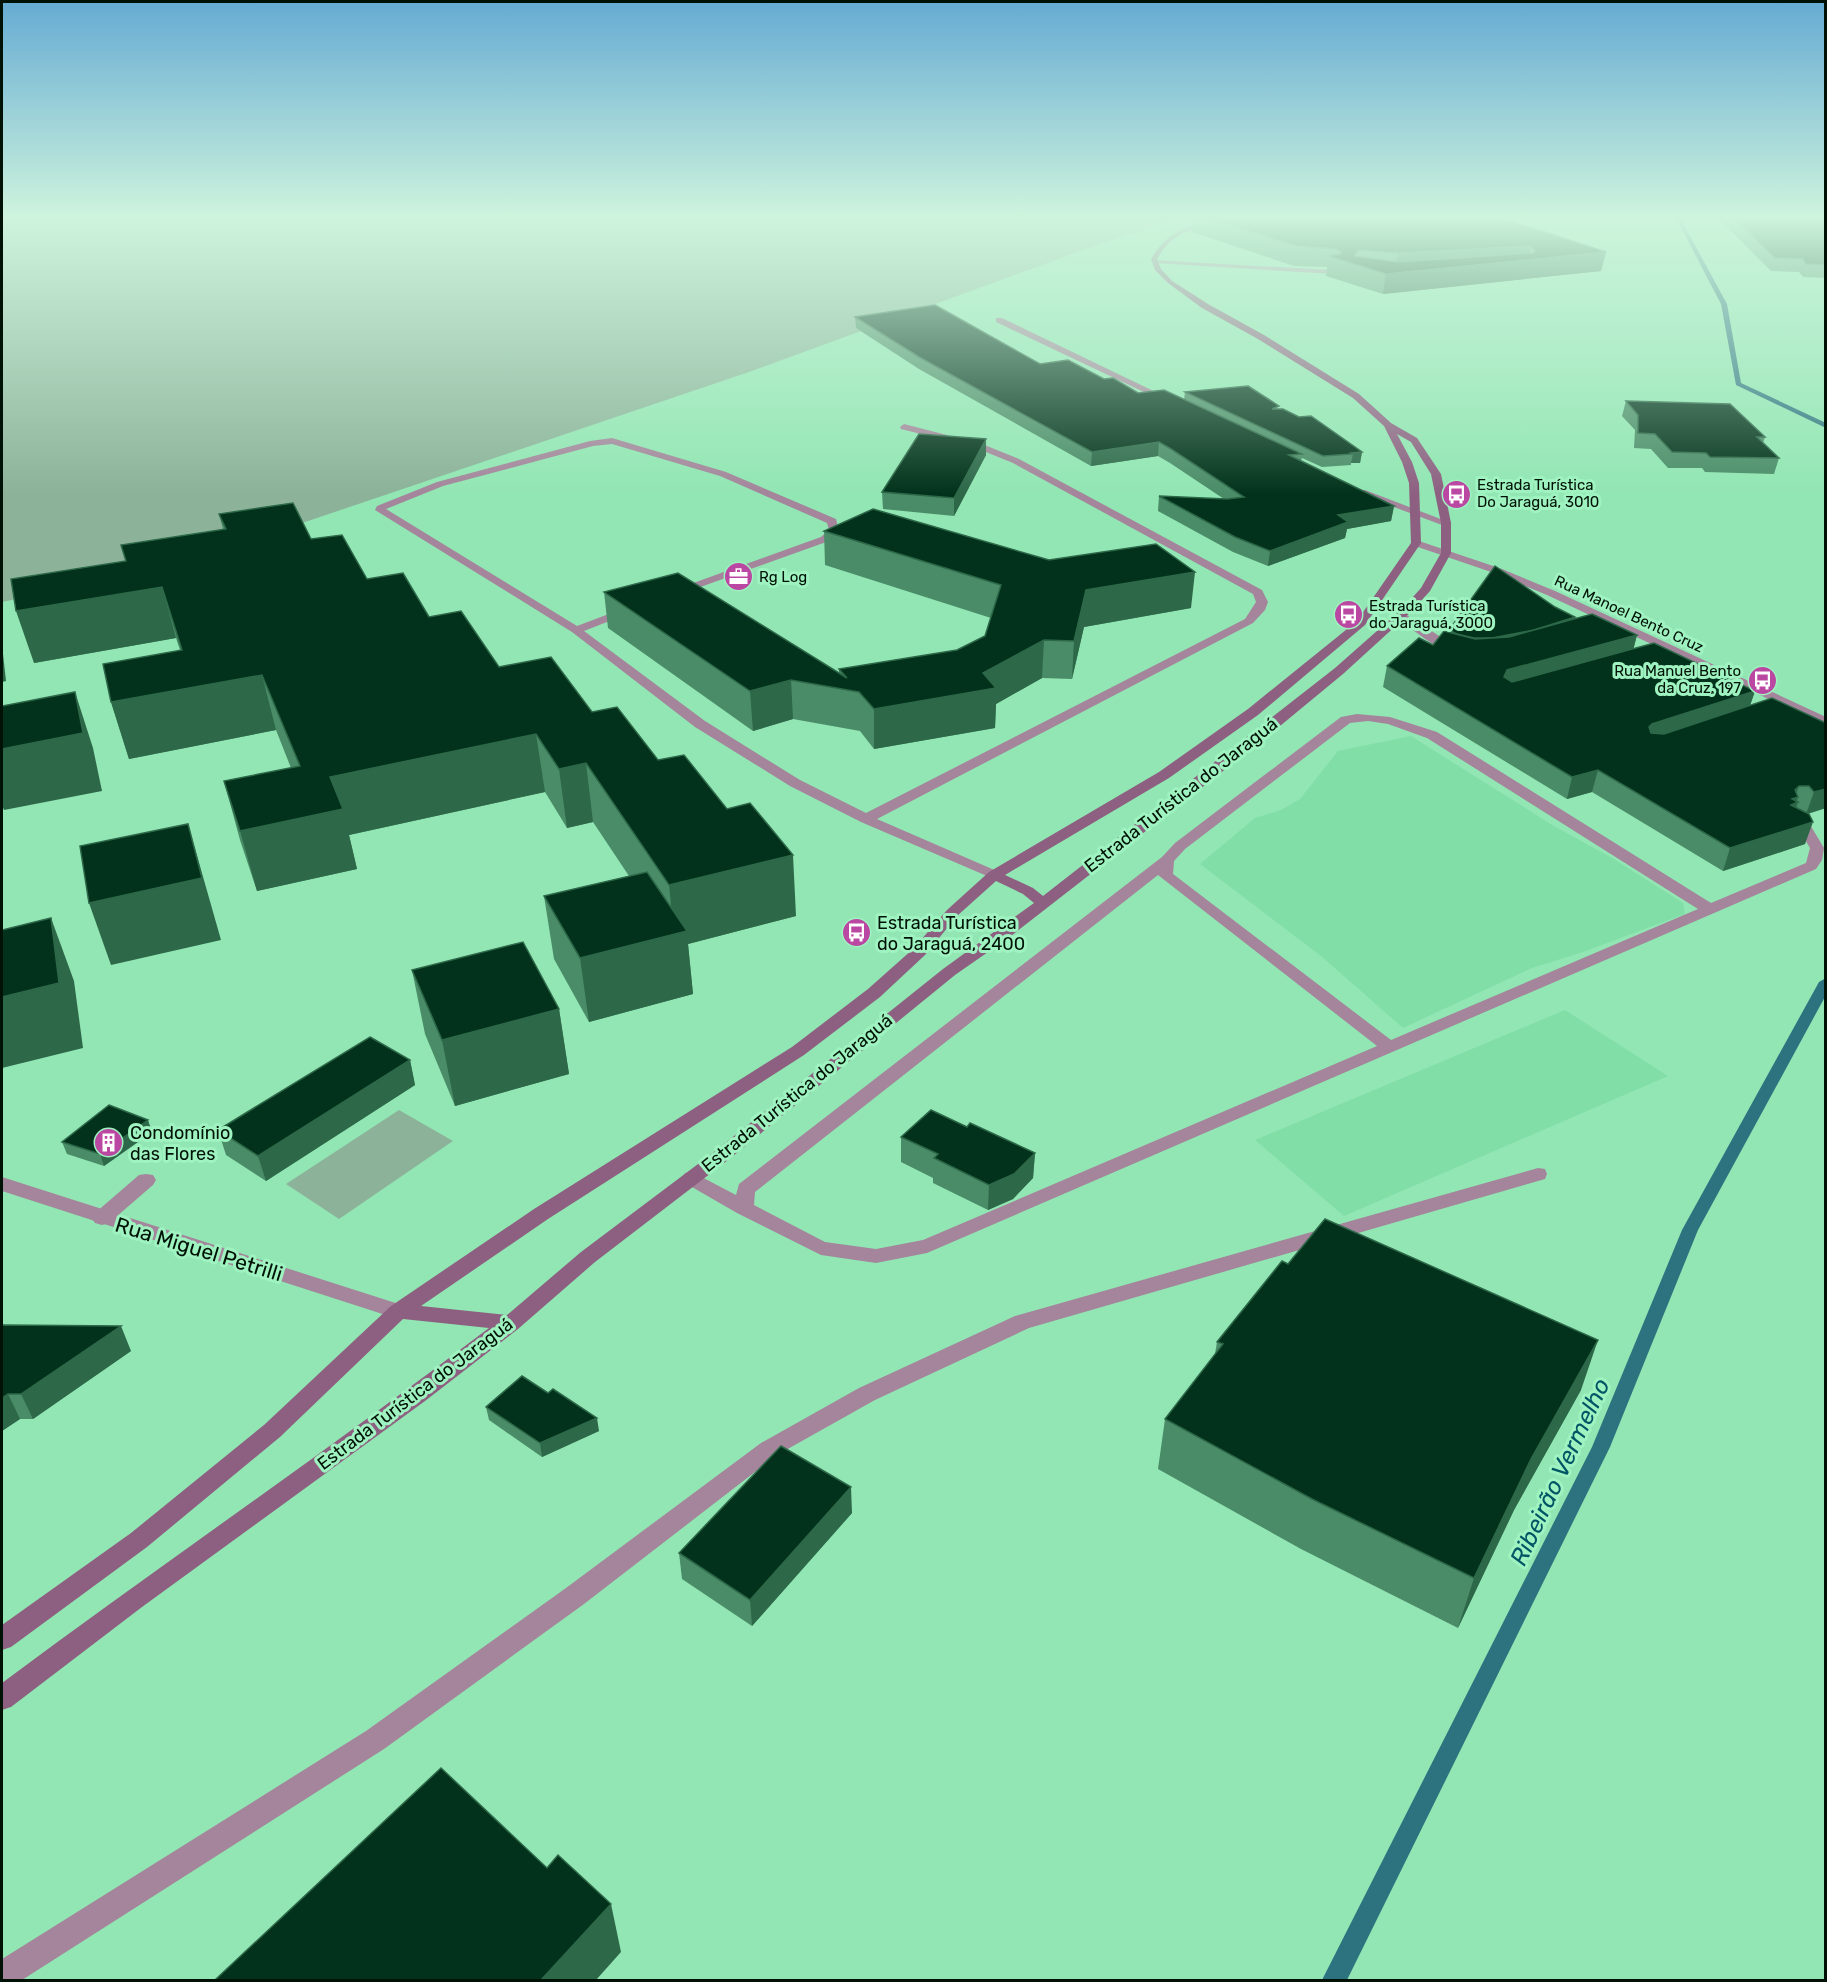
<svg xmlns="http://www.w3.org/2000/svg" width="1827" height="1982" font-family="Rubik,sans-serif">
	<style>
		.built { fill: #81dea7 }
		.green { fill: #8cb39a }
		.lines { fill: none; stroke-linecap: round; stroke-linejoin: round }
		.stream { fill: #2d737f; fill-rule: evenodd }
		.service { fill: #a4859b; fill-rule: evenodd }
		.minor { fill: #a4859b; fill-rule: evenodd }
		.secondary { fill: #8d6081; fill-rule: evenodd }
		.wall { fill: #4a8c67 }
		.shaded-wall { fill: #2d6849 }
		.building { fill: #02321b; stroke: #2d6849; stroke-width: 1.5; fill-rule: evenodd }
		.labels { text-anchor: middle; dominant-baseline: central; stroke-width: 6; stroke-linejoin: round; paint-order: stroke }
		.far-poi-label { font-size: 15px; fill: #001206; stroke: #9ff3c0; text-anchor: start }
		.far-street-label { font-size: 15px; fill: #001206; stroke: #9ff3c0 }
		.street-label { font-size: 18px; fill: #001206; stroke: #9ff3c0 }
		.poi-label { font-size: 18px; fill: #001206; stroke: #9ff3c0; text-anchor: start }
		.near-street-label { font-size: 21px; fill: #001206; stroke: #9ff3c0 }
		.near-water-label { font-size: 24px; font-style: italic; fill: #025565; stroke: #9ff3c0 }
	</style>
	<rect width="100%" height="100%" fill="#92e6b3"/>
	<!-- built -->
	<g class="built">
		<polygon points="1411,736 1552,825 1612,858 1683,903 1685,914 1583,952 1532,968 1403,1028 1321,956 1200,864 1255,818 1281,810 1300,799 1338,751"/>
		<polygon points="1565,1010 1668,1076 1344,1216 1255,1140"/>
	</g>
	<!-- green -->
	<g class="green">
		<polygon points="2,216 1185,216 1075,253 749,372 175,566 2,602"/>
		<polygon points="399,1110 453,1141 339,1219 286,1184"/>
	</g>
	<g class="lines">
		<!-- stream -->
		<g class="stream">
			<polygon points="1675,216 1679,216 1727,304 1741,383 1826,423 1826,428 1736,385 1721,304"/>
			<polygon points="1826,978 1826,995 1698,1230 1610,1447 1347,1980 1322,1980 1592,1447 1682,1230 1819,982"/>
		</g>
		<!-- service -->
		<g class="service">
			<polygon points="1152,260 1333,270 1336,272 1333,274 1154,263"/>
			<polygon points="904,424 982,444 1019,459 1262,590 1268,602 1265,610 1253,623 877,819 999,872 1001,875 999,878 994,879 861,822 790,786 695,727 572,632 375,510 377,506 437,482 590,441 612,438 726,472 836,519 839,531 829,541 678,595 674,594 674,590 821,537 829,530 827,523 720,476 612,444 593,446 443,486 386,509 577,626 622,609 630,609 630,613 584,631 705,721 800,780 866,813 1245,619 1256,602 1253,594 1013,463 976,448 901,429 900,427"/>
			<path d="M1401 613 1405 614 1461 650 1455 654C1434 648 1415 631 1397 618L1395 616Z"/>
			<path d="M1357 714 1390 717 1437 732 1711 903 1806 863 1810 848 1791 816 1793 813 1798 812 1803 813 1824 848 1822 860 1816 869 927 1253 876 1263 821 1255 737 1213 685 1183 682 1178 685 1173 692 1172 736 1195 739 1184 1162 857 1175 843 1341 717ZM1368 721 1388 724 1427 738 1698 909 1391 1040 1173 874 1174 861 1185 849 1350 723ZM1158 875 1377 1046 923 1240 876 1249 825 1242 754 1205 755 1192Z"/>
			<polygon points="1538,1168 1545,1169 1547,1174 1545,1179 1029,1328 875,1400 777,1455 584,1604 384,1749 22,1980 2,1980 2,1959 366,1731 566,1588 761,1443 859,1388 1015,1316"/>
			<polygon points="146,1174 153,1175 156,1180 153,1185 109,1223 102,1225 95,1223 92,1218 95,1213 139,1175"/>
		</g>
		<!-- minor -->
		<g class="minor">
			<polygon points="996,318 1002,318 1172,400 1165,402 996,322"/>
			<polygon points="1359,490 1365,490 1451,523 1442,525 1359,494"/>
			<polygon points="1416,540 1502,569 1555,591 1826,717 1826,726 1547,595 1494,573 1412,545 1411,543"/>
			<polygon points="2,1177 405,1306 408,1311 405,1316 398,1319 2,1191"/>
		</g>
		<!-- secondary -->
		<path class="secondary" d="M1226 216H1237C1206 231 1177 223 1157 259L1161 269 1172 281 1208 304 1264 335 1359 394 1391 423 1417 438 1441 474 1451 523V553L1430 591 1411 612 1343 674 1268 736 1011 936 955 975 728 1160 595 1262 518 1329 425 1401 142 1607 11 1707 2 1710V1683C163 1563 329 1450 489 1328L403 1319 280 1437 147 1547 11 1647 2 1650V1625L131 1533 264 1425 391 1306 534 1209 792 1047 868 989 913 949 947 910 989 872 1159 772 1248 709 1357 621 1411 543 1409 483 1402 462 1384 426 1353 398 1258 339 1202 308 1168 283 1155 270 1151 259C1167 230 1195 223 1226 216ZM1397 434 1411 442 1431 474 1441 523V553L1421 588 1403 608 1335 668 1043 896 1033 888 1005 875 1169 778 1258 715 1365 625 1421 543 1419 483 1412 462ZM996 881 1023 894 1034 903 943 969 714 1152 581 1252 507 1315 421 1306 548 1219 804 1055 880 997 925 955 957 916Z"/>
	</g>
	<!-- wall -->
	<g class="wall">
		<polygon points="1193,216 1496,216 1606,252 1601,271 1383,294 1326,276 1327,267 1294,266 1192,232"/>
		<polygon points="1716,216 1826,216 1826,278 1803,277 1799,272 1771,271"/>
		<polygon points="855,317 1104,379 1138,393 1184,400 1185,392 1278,409 1362,452 1360,463 1351,463 1351,465 1322,467 1302,458 1301,461 1394,506 1391,521 1347,529 1345,538 1268,566 1233,552 1158,511 1159,496 1224,499 1170,463 1158,456 1091,466 919,369 856,328"/>
		<polygon points="1626,401 1765,437 1763,443 1779,458 1774,474 1705,472 1702,468 1668,468 1651,449 1634,448 1635,430 1622,416"/>
		<polygon points="986,439 986,455 954,516 883,509 882,492"/>
		<polygon points="219,514 311,539 367,579 429,617 499,667 592,712 658,760 796,916 688,944 693,994 589,1022 554,959 544,896 629,876 593,822 567,828 545,792 349,835 357,869 257,891 240,840 224,781 291,768 276,730 129,759 111,702 180,650 176,638 34,663 126,561 223,529"/>
		<polygon points="824,531 1191,608 1084,627 1072,679 1042,678 996,704 995,728 874,749 860,731 793,719 753,731 608,628 604,592 839,673 839,669 957,650 985,636 991,618 825,565"/>
		<polygon points="1575,617 1575,619 1637,635 1633,649 1755,691 1750,706 1772,698 1826,808 1808,814 1805,844 1723,871 1592,792 1567,799 1383,687 1387,666 1433,645 1449,632 1449,630"/>
		<polygon points="412,970 559,1009 569,1074 455,1106 425,1034"/>
		<polygon points="410,1060 415,1085 266,1181 226,1155 218,1130"/>
		<polygon points="967,1127 1035,1153 1033,1178 1013,1199 988,1210 933,1183 933,1178 901,1162 901,1137"/>
		<polygon points="152,1132 104,1166 67,1154 62,1142"/>
		<polygon points="1288,1264 1581,1390 1514,1510 1458,1628 1301,1549 1158,1469 1165,1419 1215,1354 1217,1342"/>
		<polygon points="2,1325 131,1351 33,1419 20,1419 2,1431"/>
		<polygon points="486,1407 599,1431 542,1457 489,1420"/>
		<polygon points="852,1513 752,1626 682,1579 679,1553"/>
	</g>
	<!-- shaded-wall -->
	<g class="shaded-wall">
		<polygon points="1531,246 1528,260 1606,252 1601,271 1383,294 1386,274 1395,273 1398,253"/>
		<polygon points="986,439 986,455 954,516 954,498"/>
		<polygon points="1159,442 1158,456 1091,466 1092,452"/>
		<polygon points="1362,452 1360,463 1351,463 1353,454 1351,453"/>
		<polygon points="1394,506 1391,521 1347,529 1345,538 1268,566 1270,551 1338,515"/>
		<polygon points="1195,572 1191,608 1084,627 1072,679 1074,641 1086,590"/>
		<polygon points="162,587 176,638 34,663 16,611"/>
		<polygon points="1575,617 1573,627 1490,648 1492,638"/>
		<polygon points="1637,635 1632,655 1502,691 1504,677 1507,670"/>
		<polygon points="1044,640 1042,678 996,704 995,728 874,749 874,709 983,673"/>
		<polygon points="2,645 6,681 2,682"/>
		<polygon points="262,675 276,730 129,759 111,702"/>
		<polygon points="791,680 793,719 753,731 750,691"/>
		<polygon points="1755,691 1748,711 1643,749 1649,727 1652,724"/>
		<polygon points="75,692 93,748 102,791 4,810 2,805 2,749"/>
		<polygon points="536,734 545,792 349,835 357,869 257,891 240,831 330,777"/>
		<polygon points="586,763 593,822 567,828 559,769"/>
		<polygon points="1598,770 1592,792 1567,799 1572,777"/>
		<polygon points="1799,786 1794,799 1798,797 1796,803 1798,802 1791,825 1783,827 1795,790"/>
		<polygon points="1826,789 1826,808 1806,814 1814,792"/>
		<polygon points="1813,822 1805,844 1723,871 1730,848"/>
		<polygon points="188,824 221,940 111,965 89,903"/>
		<polygon points="793,855 796,916 688,944 693,994 589,1022 580,958 674,934 669,885"/>
		<polygon points="51,918 74,981 83,1048 2,1068 2,997"/>
		<polygon points="559,1009 569,1074 455,1106 442,1040"/>
		<polygon points="410,1060 415,1085 266,1181 258,1156"/>
		<polygon points="148,1120 152,1132 104,1166 100,1154"/>
		<polygon points="1035,1153 1033,1178 1013,1199 988,1210 989,1185"/>
		<polygon points="121,1326 131,1351 33,1419 21,1394"/>
		<polygon points="1598,1340 1581,1390 1514,1510 1458,1628 1474,1578 1531,1459"/>
		<polygon points="8,1394 20,1419 2,1431 2,1398"/>
		<polygon points="597,1418 599,1431 542,1457 540,1443"/>
		<polygon points="851,1487 852,1513 752,1626 750,1600"/>
		<polygon points="611,1904 621,1952 596,1980 541,1980"/>
	</g>
	<!-- building -->
	<g class="building">
		<path d="M1199 216H1496L1606 252 1386 274 1329 256 1340 254 1341 252 1336 249 1297 246ZM1531 246 1535 251 1533 253 1398 262 1354 256 1359 250 1398 253Z"/>
		<polygon points="1731,216 1826,216 1826,265 1806,264 1803,259 1775,258"/>
		<polygon points="935,305 1040,364 1068,360 1104,379 1113,378 1138,393 1164,390 1302,454 1289,455 1394,506 1338,515 1348,522 1270,551 1235,537 1159,496 1227,499 1244,497 1171,449 1159,442 1092,452 919,357 855,317"/>
		<polygon points="1248,386 1279,406 1272,409 1283,409 1299,417 1311,416 1362,452 1351,453 1353,454 1323,456 1185,392"/>
		<polygon points="1626,401 1730,404 1765,437 1757,437 1779,458 1710,457 1706,453 1672,452 1655,434 1638,433 1638,415"/>
		<polygon points="919,434 986,439 954,498 882,492"/>
		<polygon points="293,503 311,539 342,535 367,579 403,573 429,617 461,611 499,667 551,657 592,712 617,707 658,760 684,755 727,809 750,803 793,855 669,885 586,763 559,769 536,734 330,777 343,809 240,831 224,781 300,766 262,675 111,702 103,664 182,650 162,587 16,611 11,579 126,561 121,545 226,529 219,514"/>
		<polygon points="873,509 1049,560 1156,544 1195,572 1086,590 1074,641 1044,640 983,673 996,688 874,709 859,692 791,680 750,691 604,592 678,573 847,678 839,669 957,650 985,636 1001,585 824,531"/>
		<polygon points="1495,566 1555,607 1575,617 1534,630 1492,638 1474,638 1457,634 1449,630"/>
		<polygon points="1592,614 1637,635 1507,670 1504,677 1512,682 1654,643 1755,691 1652,724 1649,727 1651,733 1664,734 1772,698 1826,723 1826,789 1814,792 1809,786 1799,786 1795,790 1798,797 1792,799 1798,802 1791,805 1809,814 1813,822 1730,848 1598,770 1572,777 1387,666 1419,638 1433,645 1444,631 1475,639 1509,637"/>
		<polygon points="75,692 83,733 2,749 2,706"/>
		<polygon points="188,824 202,878 89,903 80,846"/>
		<polygon points="647,872 687,931 580,958 544,896"/>
		<polygon points="51,918 59,983 2,997 2,930"/>
		<polygon points="523,942 559,1009 442,1040 412,970"/>
		<polygon points="370,1037 410,1060 258,1156 218,1130"/>
		<polygon points="109,1105 148,1120 100,1154 62,1142"/>
		<polygon points="931,1110 967,1127 970,1123 1035,1153 1014,1174 989,1185 934,1158 938,1154 901,1137"/>
		<polygon points="1325,1219 1598,1340 1531,1459 1474,1578 1312,1499 1165,1419 1223,1344 1217,1342 1282,1261 1288,1264"/>
		<polygon points="2,1325 121,1326 21,1394 8,1394 2,1398"/>
		<polygon points="522,1376 548,1393 553,1389 597,1418 540,1443 486,1407"/>
		<polygon points="781,1446 851,1487 750,1600 679,1553"/>
		<polygon points="441,1768 547,1868 558,1855 611,1904 541,1980 215,1980"/>
	</g>
	<!-- sky -->
	<linearGradient id="sky" x2="0" y2="1"><stop stop-color="#65abd3"/><stop offset="0.44" stop-color="#cef4dd"/><stop offset="1" stop-color="#cef4dd" stop-opacity="0"/></linearGradient>
	<rect width="1827" height="494" fill="url(#sky)"/>
	<!-- icons -->
	<defs>
		<symbol id="bus-disc" viewBox="-11 -11 22 22"><circle r="9.5" fill="#ba48a3" stroke="#9ff3c0"/><path d="M-5-6H5V4H4V6H2V4H-2V6H-4V4H-5ZM-3.5-4V0h7V-4ZM-3.5 1.2v1.5H-2V1.2ZM2 1.2v1.5H3.5V1.2Z" fill="#fff"/></symbol>
		<symbol id="office-disc" viewBox="-11 -11 22 22"><circle r="9.5" fill="#ba48a3" stroke="#9ff3c0"/><path d="M-6-3h4V-5.5h4V-3h4V5H-6ZM-1-4.5V-3h2v-1.5ZM-6 0V1H6V0Z" fill="#fff"/></symbol>
		<symbol id="building-disc" viewBox="-11 -11 22 22"><circle r="9.5" fill="#ba48a3" stroke="#9ff3c0"/><path d="M-4-6H4V6H1V3H-1V6H-4ZM-2.5-4.3h1.7v1.8h-1.7ZM.8-4.3h1.7v1.8H.8ZM-2.5-1h1.7V.8h-1.7ZM.8-1h1.7V.8H.8Z" fill="#fff"/></symbol>
	</defs>
	<g fill-rule="evenodd">
		<use href="#bus-disc" x="1440" y="478" width="33" height="33"/>
		<use href="#office-disc" x="722" y="560" width="33" height="33"/>
		<use href="#bus-disc" x="1332" y="598" width="33" height="33"/>
		<use href="#bus-disc" x="1746" y="664" width="33" height="33"/>
		<use href="#bus-disc" x="840" y="916" width="33" height="33"/>
		<use href="#building-disc" x="92" y="1126" width="33" height="33"/>
	</g>
	<g class="labels">
		<!-- far-poi labels -->
		<g class="far-poi-label">
			<text x="1477" y="485">Estrada Turística<tspan x="1477" dy="17">Do Jaraguá, 3010</tspan></text>
			<text x="759" y="577">Rg Log</text>
			<text x="1369" y="606">Estrada Turística<tspan x="1369" dy="17">do Jaraguá, 3000</tspan></text>
			<text x="1741" y="671" text-anchor="end">Rua Manuel Bento<tspan x="1741" dy="17">da Cruz, 197</tspan></text>
		</g>
		<!-- far-street labels -->
		<g class="far-street-label">
			<text transform="translate(1629 614) rotate(25)">Rua Manoel Bento Cruz</text>
		</g>
		<!-- street labels -->
		<g class="street-label">
			<text transform="translate(1181 795) rotate(-38)">Estrada Turística do Jaraguá</text>
			<text transform="translate(797 1093) rotate(-39)">Estrada Turística do Jaraguá</text>
			<text transform="translate(415 1394) rotate(-37)">Estrada Turística do Jaraguá</text>
		</g>
		<!-- poi labels -->
		<g class="poi-label">
			<text x="877" y="923">Estrada Turística<tspan x="877" dy="21">do Jaraguá, 2400</tspan></text>
			<text x="130" y="1133">Condomínio<tspan x="130" dy="21">das Flores</tspan></text>
		</g>
		<!-- near-street labels -->
		<g class="near-street-label">
			<text transform="translate(199 1249) rotate(17)">Rua Miguel Petrilli</text>
		</g>
		<!-- near-water labels -->
		<g class="near-water-label">
			<text transform="translate(1560 1472) rotate(-65)">Ribeirão Vermelho</text>
		</g>
	</g>
	<!-- border -->
	<rect width="1827" height="1982" fill="none" stroke="#001206" stroke-width="6"/>
</svg>
